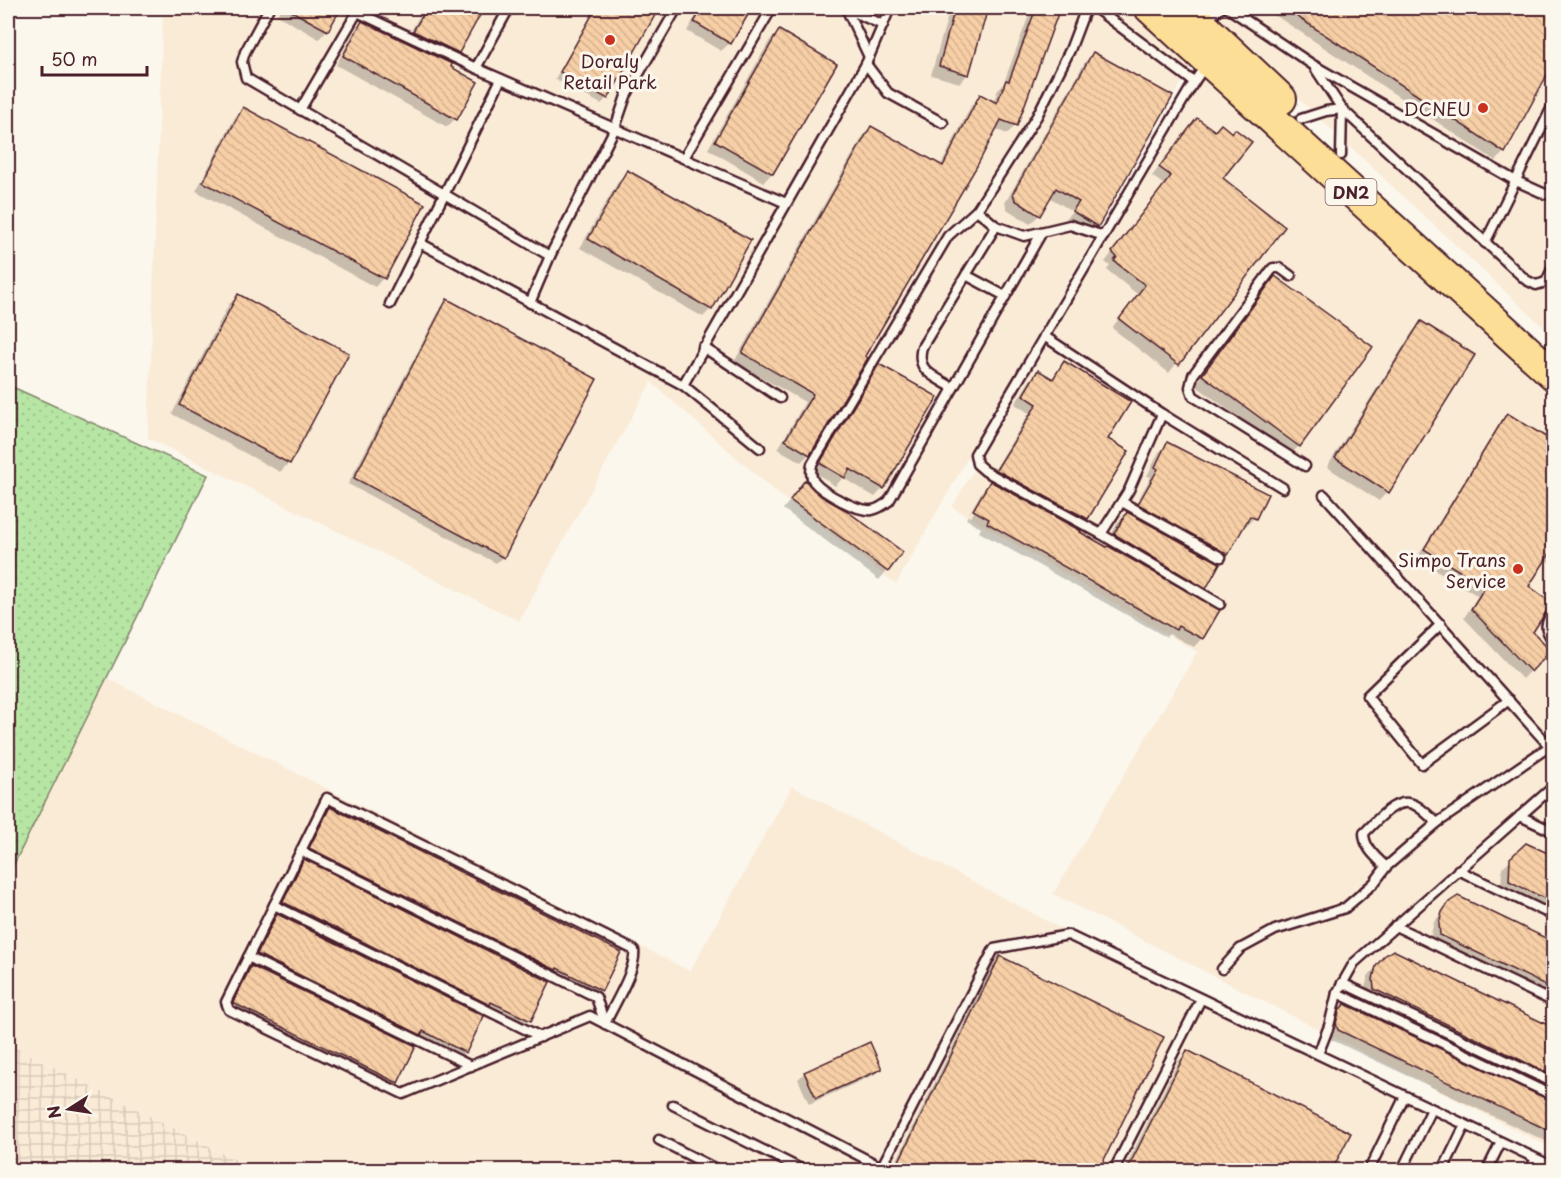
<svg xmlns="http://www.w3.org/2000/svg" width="1561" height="1178" font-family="'Playpen Sans',sans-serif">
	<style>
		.built { fill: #faebd7 }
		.industrial { fill: url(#industrial-grid) }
		.grass { fill: url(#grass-dots); stroke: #808268; stroke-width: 1.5 }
		.shadow { fill: #0003; fill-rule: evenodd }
		.building { fill: url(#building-back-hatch); stroke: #4a1f2b; stroke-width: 1.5 }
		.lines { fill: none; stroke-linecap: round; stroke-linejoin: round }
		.lane-casing { stroke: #4a1f2b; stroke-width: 13 }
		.highway-casing { stroke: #4a1f2b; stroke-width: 34 }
		.lane { stroke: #fbf7ec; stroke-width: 8 }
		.highway { stroke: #fdde96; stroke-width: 30 }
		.poi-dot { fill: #c8321e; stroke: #fbf7ec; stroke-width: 2 }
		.labels { text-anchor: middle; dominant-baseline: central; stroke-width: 6; stroke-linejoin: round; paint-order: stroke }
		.shield { fill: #fbf7ec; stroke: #7f6065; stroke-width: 1.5 }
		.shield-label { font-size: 16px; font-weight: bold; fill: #4a1f2b }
		.poi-label { font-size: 18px; fill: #4a1f2b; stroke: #fbf7ec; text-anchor: end }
	</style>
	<defs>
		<pattern id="industrial-grid" width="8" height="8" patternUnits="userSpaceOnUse" patternTransform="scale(1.5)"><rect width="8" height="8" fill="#faebd7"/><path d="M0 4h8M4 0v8" fill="none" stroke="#d8c9b9"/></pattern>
		<pattern id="grass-dots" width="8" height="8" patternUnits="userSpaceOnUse" patternTransform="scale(1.5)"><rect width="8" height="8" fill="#b6e5a4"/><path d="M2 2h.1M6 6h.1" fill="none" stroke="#9ec48d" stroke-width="1.8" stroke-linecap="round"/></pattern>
		<pattern id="building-back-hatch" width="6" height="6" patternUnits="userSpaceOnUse" patternTransform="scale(1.5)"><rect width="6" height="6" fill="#f7cfa6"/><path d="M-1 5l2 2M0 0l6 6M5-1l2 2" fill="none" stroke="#d5b18f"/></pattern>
	</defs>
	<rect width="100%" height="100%" fill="#fbf7ec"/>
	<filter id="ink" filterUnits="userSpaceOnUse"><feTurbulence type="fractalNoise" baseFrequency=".0167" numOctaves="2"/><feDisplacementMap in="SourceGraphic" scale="12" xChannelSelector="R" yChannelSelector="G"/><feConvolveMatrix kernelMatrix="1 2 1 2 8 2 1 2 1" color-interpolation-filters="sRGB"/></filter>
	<g filter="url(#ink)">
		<!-- built -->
		<g class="built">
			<polygon points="163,8 1553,8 1553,336 1216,22 896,584 772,489 651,382 519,621 148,438"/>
			<polygon points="1207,70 1553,388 1553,1149 1053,894 1197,652 952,507"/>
			<polygon points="107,678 690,971 792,786 1070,933 1553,1170 256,1170 8,1044 8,876"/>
		</g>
		<!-- industrial -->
		<polygon class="industrial" points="8,1044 256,1170 8,1170"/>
		<!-- grass -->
		<polygon class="grass" points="8,385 208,475 8,876"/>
		<!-- shadow -->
		<g class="shadow">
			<polygon points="281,8 340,8 327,30 319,39 277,15"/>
			<polygon points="424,8 482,8 457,52 449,60 406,40"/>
			<polygon points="595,8 657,8 607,98 601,104 555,79"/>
			<polygon points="701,8 750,8 730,43 721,51 687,31"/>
			<polygon points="950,8 986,8 968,74 960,83 931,75"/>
			<polygon points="1022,8 1059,8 1016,125 1007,134 995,129 809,454 801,462 778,449 805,402 734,362 863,136 871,127 940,167 972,104 981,96 993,103 998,90 1003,85 1029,15 1020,12"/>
			<polygon points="1264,8 1554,8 1554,59 1504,152 1496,161"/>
			<polygon points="362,23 455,119 447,127 336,65 354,32"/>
			<polygon points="779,32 772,173 764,182 708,149 770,40"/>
			<polygon points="1093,54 1171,96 1097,226 1088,235 1065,220 1072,211 1049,197 1039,215 1030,224 1007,209 1005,203 1085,62"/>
			<polygon points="243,109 423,205 383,278 375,287 196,191 235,117"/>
			<polygon points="1197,120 1221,179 1283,227 1169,373 1112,328 1137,294 1107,270 1110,266 1105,262 1164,185 1152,176"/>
			<polygon points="627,172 711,309 703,317 580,248 619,180"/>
			<polygon points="1275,278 1371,348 1299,446 1290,455 1195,385 1267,286"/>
			<polygon points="238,296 289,463 280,472 172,414 229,304"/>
			<polygon points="448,301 503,557 496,563 348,484 441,307"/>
			<polygon points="1422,323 1473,356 1387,492 1379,501 1327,467 1413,331"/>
			<path d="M1064 363 1106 439 1100 494 1086 519 1076 529 1078 533 1107 549 1110 545 1107 543 1118 522 1127 514 1129 515 1151 477 1147 476 1159 452 1168 444 1254 518 1246 526 1244 525 1227 554 1218 563 1205 588 1195 598 1202 638 1194 647 1169 634 1166 637 979 532 981 528 966 519 982 491 993 481 989 479 1029 413 1015 404 1030 380 1038 372 1051 380ZM983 491H986L971 517 968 516Z"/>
			<polygon points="879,366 883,488 875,497 843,478 835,486 813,471 871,374"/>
			<polygon points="1508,415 1554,444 1554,562 1552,564 1544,559 1527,587 1531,632 1549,650 1522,679 1464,618 1478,596 1417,558 1499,424"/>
			<polygon points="805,482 887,571 879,580 783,509"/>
			<polygon points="330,809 601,990 593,998 548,976 546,978 302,857 321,817"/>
			<polygon points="1554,857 1554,915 1501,890 1502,868 1511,859"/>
			<polygon points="304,861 548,982 529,1020 521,1029 482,1010 480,1012 275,911 296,870"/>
			<polygon points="1450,903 1554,943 1554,1001 1432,943 1431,934 1434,922"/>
			<polygon points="277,915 465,1052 456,1060 414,1039 411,1042 249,963 269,924"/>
			<polygon points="1385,957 1554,1029 1554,1145 1330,1039 1328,1032 1332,1019 1341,1010 1553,1103 1548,1099 1552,1094 1549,1086 1366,998 1365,988 1368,976"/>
			<polygon points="1000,958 1162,1038 1098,1170 892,1170 992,966"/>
			<polygon points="251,967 414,1047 396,1082 388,1091 226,1011 243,976"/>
			<polygon points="1188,1052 1349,1134 1331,1170 1124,1170 1179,1060"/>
			<polygon points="880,1068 874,1075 809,1104 798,1079 805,1073"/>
		</g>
		<!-- building -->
		<g class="building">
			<polygon points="286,8 341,8 328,31"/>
			<polygon points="427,8 484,8 459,53 413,31"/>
			<polygon points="596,8 659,8 608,99 560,72"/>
			<polygon points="703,8 752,8 731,44 694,22"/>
			<polygon points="955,8 988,8 969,75 939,66"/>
			<polygon points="1036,8 1060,8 1017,126 1001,120 977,166 865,356 868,358 810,455 785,440 813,394 742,353 871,126 943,166 980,94 997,103 1006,80 1009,81"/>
			<polygon points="1284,8 1554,8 1554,62 1505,153"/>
			<polygon points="362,21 452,64 451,67 478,82 457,120 343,56"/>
			<polygon points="779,30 837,64 773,174 715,141"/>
			<polygon points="1093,52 1173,96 1098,227 1072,211 1079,202 1056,188 1040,216 1015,200 1013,193"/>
			<polygon points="243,107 425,204 385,279 203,182"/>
			<polygon points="1197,118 1215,131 1221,124 1232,133 1235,129 1252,142 1223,178 1285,227 1179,365 1119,319 1145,285 1114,261 1117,257 1112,252 1171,176 1159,167"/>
			<polygon points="627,170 751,240 712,310 588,239"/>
			<polygon points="1275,276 1373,347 1300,447 1202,375"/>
			<polygon points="238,294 349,353 290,464 179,405"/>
			<polygon points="447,299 597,379 504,558 354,478"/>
			<polygon points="1421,321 1475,355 1389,493 1335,458"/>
			<polygon points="1064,361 1131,402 1108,439 1129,451 1088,519 996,470 1037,404 1023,395 1038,370 1053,379"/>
			<polygon points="879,364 938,397 884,489 850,469 845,478 821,464 821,461"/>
			<polygon points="1507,413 1554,442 1554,547 1529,586 1552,603 1533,632 1551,650 1531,672 1471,609 1485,587 1424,549"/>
			<polygon points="1167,442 1268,494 1256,519 1250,516 1228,555 1138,504 1158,469 1155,467"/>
			<polygon points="805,480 821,496 844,509 903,552 888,572 790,500"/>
			<polygon points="990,481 1081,531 1080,532 1107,547 1108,546 1220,610 1203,639 1178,626 1176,630 987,523 989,519 973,510"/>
			<polygon points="1127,512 1220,563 1206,589 1114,534"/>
			<polygon points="330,807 621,952 602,991 557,968 556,970 309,848"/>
			<polygon points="1526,843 1554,856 1554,903 1509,881 1510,858"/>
			<polygon points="304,859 550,982 531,1021 491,1002 490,1005 283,902"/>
			<polygon points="1458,896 1554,942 1554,989 1440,935 1439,924 1442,912 1449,902"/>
			<polygon points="277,914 484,1016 466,1053 423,1031 421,1035 257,954"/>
			<polygon points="1393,950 1554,1028 1554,1076 1374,989 1373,979 1376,966 1384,956"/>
			<polygon points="1000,956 1164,1037 1099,1170 908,1170 897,1165"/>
			<polygon points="251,966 416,1046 398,1083 233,1003"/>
			<polygon points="1345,1004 1554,1102 1554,1133 1338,1030 1336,1023 1340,1009"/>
			<polygon points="870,1042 882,1069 816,1098 804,1072"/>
			<polygon points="1187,1050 1351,1133 1332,1170 1127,1170"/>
		</g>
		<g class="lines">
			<defs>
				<g id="lane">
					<polyline points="269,8 245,52 242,62 246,78 550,256"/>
					<polyline points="846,8 869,57"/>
					<polyline points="1095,8 1194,82"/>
					<polyline points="1228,8 1313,65 1514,180 1545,194 1554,193"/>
					<polyline points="849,10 883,25"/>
					<polyline points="357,12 476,68 786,203"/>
					<polyline points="1204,21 1221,8"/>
					<polyline points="866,64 888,93 943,123"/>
					<polyline points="1205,66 1194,82 975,454 977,464 985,471 1101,534 1220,604"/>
					<polyline points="476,68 509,8"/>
					<polyline points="1315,68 1342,109 1526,280 1536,285 1546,282 1554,265"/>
					<polyline points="300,110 359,9"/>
					<polyline points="1301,119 1326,111 1342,109 1341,155"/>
					<polyline points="684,158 772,8"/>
					<polyline points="977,210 996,226 1024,236 1070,225 1104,236"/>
					<path d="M1042 232 889 501C884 505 879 509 872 510 858 512 823 493 814 482 810 476 811 470 812 464L948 236 977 210 1037 116 1070 50 1086 8"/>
					<polyline points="420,243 683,385 760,448"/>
					<polyline points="1485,243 1554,103"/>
					<polyline points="966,275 1005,296"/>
					<polyline points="1291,276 1280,268 1273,268 1193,375 1190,387 1193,396 1305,466"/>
					<polyline points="530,303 550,256 615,128 626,96 677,8"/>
					<polyline points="390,304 501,79"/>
					<polyline points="1044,336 1162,414 1283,488"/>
					<polyline points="703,347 780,398"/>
					<polyline points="683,385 866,64 890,8"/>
					<path d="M953 388C935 376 915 372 922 347L996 226"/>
					<polyline points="1324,495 1553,750"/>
					<polyline points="1122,502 1221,557"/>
					<polyline points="1101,534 1129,490 1162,414"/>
					<path d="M1554 609C1545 624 1543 628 1554 642"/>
					<polyline points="1441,624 1367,696 1422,764 1509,700"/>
					<polyline points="1520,816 1554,832"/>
					<polyline points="301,851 596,997 605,1024"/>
					<path d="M1386 867C1376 857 1364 848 1364 833 1376 822 1396 795 1415 805 1423 809 1430 817 1437 823"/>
					<polyline points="1458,870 1554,916"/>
					<polyline points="274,905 541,1037"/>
					<polyline points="1395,926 1554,1002"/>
					<polyline points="248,957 471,1066"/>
					<polyline points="1222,969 1240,949 1275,930 1345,908 1374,883 1386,867 1437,823 1550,746"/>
					<polyline points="1342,983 1554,1083"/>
					<polyline points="1337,993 1554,1096"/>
					<path d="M605 1024C613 1006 637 969 634 950L327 798 226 1002 229 1010 403 1094 590 1016 887 1170"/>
					<polyline points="1318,1054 1329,1026 1337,993 1354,963 1554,786"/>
					<polyline points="673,1105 803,1170"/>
					<polyline points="659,1140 718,1170"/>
					<polyline points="880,1170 994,949 1068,935 1554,1167"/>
					<polyline points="1114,1170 1201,999"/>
					<polyline points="1369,1170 1405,1096"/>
					<polyline points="1402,1170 1432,1109"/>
					<polyline points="1443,1170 1465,1125"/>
					<polyline points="1487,1170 1501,1142"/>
					<polyline points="1530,1170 1536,1159"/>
				</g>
				<g id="highway">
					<polyline points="1150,8 1554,375"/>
					<polyline points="1184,8 1281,99"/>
				</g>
			</defs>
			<!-- lane casing -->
			<use href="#lane" class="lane-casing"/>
			<!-- highway casing -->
			<use href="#highway" class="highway-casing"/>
			<!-- lane -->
			<use href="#lane" class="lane"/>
			<!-- highway -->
			<use href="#highway" class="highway"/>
		</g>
	</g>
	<!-- markers -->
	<g class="poi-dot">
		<circle cx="610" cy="40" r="6"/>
		<circle cx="1483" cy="108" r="6"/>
		<circle cx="1518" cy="569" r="6"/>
	</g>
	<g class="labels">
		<!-- shield labels -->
		<rect class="shield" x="1325.5" y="179" width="51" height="26" rx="4.5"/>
		<g class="shield-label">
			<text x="1351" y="192">DN2</text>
		</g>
		<!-- poi labels -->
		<g class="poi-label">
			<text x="610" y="60" text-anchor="middle">Doraly<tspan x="610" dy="21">Retail Park</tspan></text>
			<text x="1471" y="108">DCNEU</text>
			<text x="1506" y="559">Simpo Trans<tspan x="1506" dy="21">Service</tspan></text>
		</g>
	</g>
	<!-- margin -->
	<rect width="1561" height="1178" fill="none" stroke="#fbf7ec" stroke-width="30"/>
	<rect x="15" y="15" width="1531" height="1148" fill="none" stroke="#4a1f2b" stroke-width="2" filter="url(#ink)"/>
	<!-- north arrow -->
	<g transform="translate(69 1109) rotate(258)" stroke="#fbf7ec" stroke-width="4.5" paint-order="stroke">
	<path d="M0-4.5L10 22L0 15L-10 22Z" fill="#4a1f2b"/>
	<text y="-9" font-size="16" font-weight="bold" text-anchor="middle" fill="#4a1f2b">N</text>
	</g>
	<!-- scale -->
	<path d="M42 66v9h105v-9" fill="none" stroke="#4a1f2b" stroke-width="3"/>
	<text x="51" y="66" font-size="18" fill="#4a1f2b" stroke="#fbf7ec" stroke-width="4.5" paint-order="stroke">50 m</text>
</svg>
